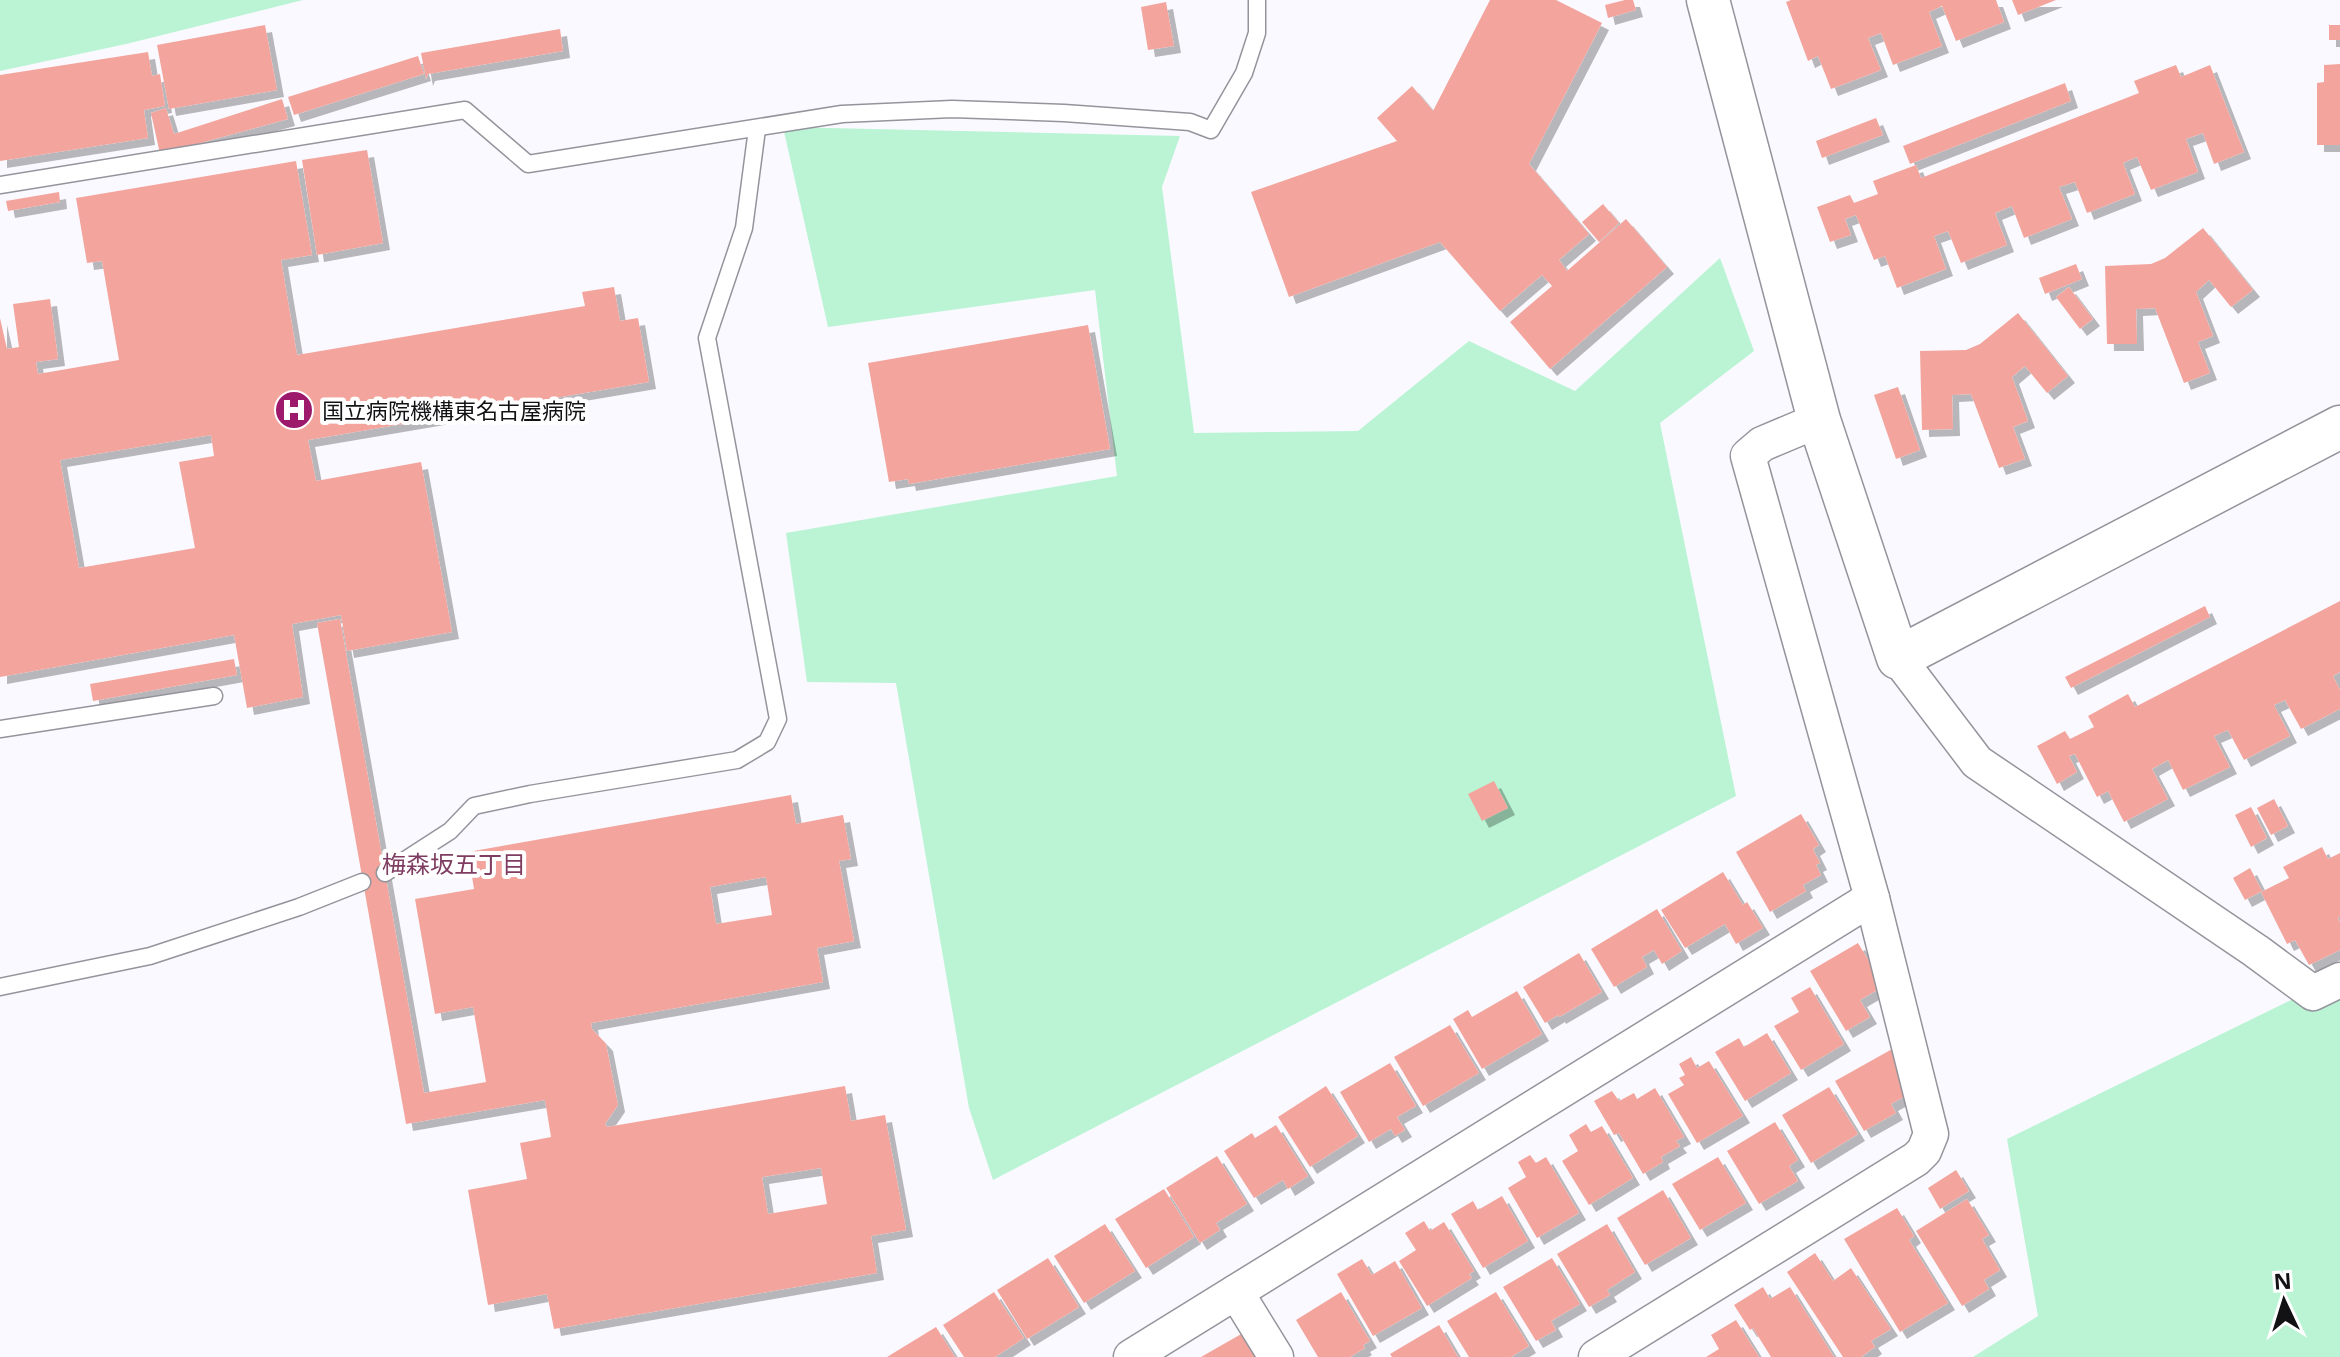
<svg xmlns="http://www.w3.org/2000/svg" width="2340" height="1357" font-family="'Noto Sans','Noto Sans JP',sans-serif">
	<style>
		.green { fill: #baf4d4 }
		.building { fill: #f3a59d; fill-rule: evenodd; filter: url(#shadow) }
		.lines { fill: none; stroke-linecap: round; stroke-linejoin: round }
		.service-casing { stroke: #94949c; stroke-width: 19 }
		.minor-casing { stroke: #94949c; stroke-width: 37 }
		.tertiary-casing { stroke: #94949c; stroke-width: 45 }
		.service { stroke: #fff; stroke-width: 16 }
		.minor { stroke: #fff; stroke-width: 34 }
		.tertiary { stroke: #fff; stroke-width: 42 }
		.labels { text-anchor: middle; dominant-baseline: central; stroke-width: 8; stroke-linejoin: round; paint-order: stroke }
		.poi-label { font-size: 22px; fill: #121114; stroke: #fff; text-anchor: start }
		.neighbourhood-label { font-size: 24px; fill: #7e3d61; stroke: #fff }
	</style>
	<defs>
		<filter id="shadow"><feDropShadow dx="7" dy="7" stdDeviation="0" flood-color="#0004"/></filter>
	</defs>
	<rect width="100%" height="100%" fill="#faf9ff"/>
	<!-- green -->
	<g class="green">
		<polygon points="0,0 303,0 126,44 0,71"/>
		<polygon points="783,127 1180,136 1162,187 1194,433 1358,431 1469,341 1575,391 1720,258 1754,351 1660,423 1736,796 993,1180 969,1108 896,683 807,682 786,533 1117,476 1095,290 828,327"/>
		<polygon points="2340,976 2340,1357 1973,1357 2038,1316 2007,1139"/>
	</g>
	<!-- building -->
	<g class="building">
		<polygon points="1490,0 1556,0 1602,23 1529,164 1589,234 1559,260 1567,271 1626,219 1667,267 1550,369 1510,322 1552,286 1542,275 1500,311 1440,242 1289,297 1251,192 1397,141 1377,118 1412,86 1433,111"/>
		<polygon points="1625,0 1633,0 1636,10 1608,18 1605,5"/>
		<polygon points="1791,0 1996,0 2004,22 1956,41 1942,6 1929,12 1942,46 1893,65 1881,33 1868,38 1881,70 1831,89 1818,56 1808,61 1786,2"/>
		<polygon points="2012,0 2056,0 2018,15"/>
		<polygon points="1166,2 1174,46 1148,50 1141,7"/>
		<polygon points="265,25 277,90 169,109 157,45"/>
		<rect x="2329" y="25" width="11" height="15"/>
		<polygon points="560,29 563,51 428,74 426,79 421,53"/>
		<polygon points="148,52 152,76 160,74 165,106 144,110 148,138 0,161 0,75"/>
		<polygon points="418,56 424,74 294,115 288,97"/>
		<polygon points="2340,64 2340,145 2317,145 2317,83 2324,82 2324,65"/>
		<polygon points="2176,65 2181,77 2210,65 2244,152 2214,164 2203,133 2186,139 2198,172 2151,190 2137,157 2123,163 2135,194 2087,213 2075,182 2059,187 2072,219 2024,238 2012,206 1995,213 2007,245 1961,263 1948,231 1934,236 1946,269 1897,288 1885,256 1874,260 1856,215 1845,219 1851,235 1830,242 1817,207 1850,195 1854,203 1878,194 1873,181 1916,165 1921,178 2139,93 2134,81"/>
		<polygon points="2065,83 2071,101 1910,164 1903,146"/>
		<polygon points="282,99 288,119 160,154 151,113 166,108 174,134"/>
		<polygon points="1876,118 1883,135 1822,158 1816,141"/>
		<polygon points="367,150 383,243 317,255 302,160"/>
		<path d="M296 161 312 255 281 260 297 355 585 306 582 292 614 287 620 321 638 318 649 382 308 440 316 481 421 462 452 632 347 651 341 615 292 624 303 697 247 708 234 635 0 677V318L7 349 19 347 13 304 50 299 58 359 36 362 38 374 119 360 102 261 87 263 76 198ZM211 435 214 456 179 462 195 548 79 568 60 460Z"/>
		<polygon points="59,192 60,202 8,211 6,201"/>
		<polygon points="1603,204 1619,223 1599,242 1582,222"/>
		<polygon points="2203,228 2253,290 2231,307 2209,280 2196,292 2213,336 2198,342 2210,373 2184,383 2155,308 2136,309 2137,344 2107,344 2105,266 2151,264 2165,258"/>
		<polygon points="2076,264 2082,279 2045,294 2039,278"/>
		<polygon points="2069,287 2093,319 2080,329 2056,297"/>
		<polygon points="2018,313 2068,376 2047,393 2025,366 2012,377 2028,421 2013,427 2025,459 1999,468 1971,394 1952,395 1953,429 1922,430 1920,351 1966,350 1980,344"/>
		<polygon points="1088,325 1110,449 909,484 908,479 889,482 868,363"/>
		<polygon points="1898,387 1920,450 1896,459 1874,395"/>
		<polygon points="2340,601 2340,672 2333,676 2340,690 2340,709 2301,729 2285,700 2274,705 2290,736 2244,760 2228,730 2214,736 2230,767 2183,790 2168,760 2152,769 2168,799 2124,822 2108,791 2097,797 2075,754 2069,756 2077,772 2057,784 2037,746 2065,731 2070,739 2094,727 2088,716 2128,694 2135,707"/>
		<polygon points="2205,606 2210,617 2071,688 2065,677"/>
		<path d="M340 619 424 1093 486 1082 473 1007 435 1014 415 899 474 889 468 852 791 795 796 824 843 815 851 859 839 861 854 941 817 948 823 982 591 1023 592 1029 606 1044 618 1105 605 1124 607 1127 845 1086 851 1121 885 1115 906 1230 871 1236 877 1273 554 1329 547 1294 488 1305 468 1190 527 1179 520 1143 551 1137 545 1100 406 1124 317 623ZM766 877 772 915 716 924 710 887ZM821 1168 827 1204 768 1214 762 1177Z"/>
		<polygon points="234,659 237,675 93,701 90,684"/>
		<polygon points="1494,781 1508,808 1482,821 1468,794"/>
		<polygon points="2274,799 2288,826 2271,835 2257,808"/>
		<polygon points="2251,807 2267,838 2251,847 2235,815"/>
		<polygon points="1801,814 1819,845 1813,849 1820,863 1816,865 1821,875 1803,885 1806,891 1770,912 1736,852"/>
		<polygon points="2322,847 2328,859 2340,853 2340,916 2338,918 2340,923 2340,950 2309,965 2295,940 2287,944 2261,892 2289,878 2283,867"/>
		<polygon points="2250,868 2262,891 2245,900 2233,878"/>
		<polygon points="1723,872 1743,905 1747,902 1763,928 1736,944 1725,924 1685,948 1661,910"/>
		<polygon points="1657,909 1682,951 1662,964 1654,950 1642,957 1647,967 1614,987 1591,949"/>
		<polygon points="1858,943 1884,986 1860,1000 1870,1017 1846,1031 1810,971"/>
		<polygon points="1579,953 1602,992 1559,1017 1558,1015 1545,1023 1523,987"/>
		<polygon points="1810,987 1844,1044 1801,1070 1774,1026 1799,1012 1791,998"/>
		<polygon points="1517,991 1542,1034 1482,1069 1453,1019 1468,1010 1472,1017"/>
		<polygon points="1450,1025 1479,1073 1423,1106 1394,1057"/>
		<polygon points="1767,1033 1791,1073 1745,1101 1715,1052 1739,1038 1744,1047"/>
		<polygon points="1894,1048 1913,1092 1891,1104 1896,1113 1864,1131 1835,1081"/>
		<polygon points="1691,1057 1697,1068 1709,1061 1743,1116 1697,1143 1668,1094 1684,1085 1679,1078 1685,1075 1679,1064"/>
		<polygon points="1390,1063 1416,1106 1397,1117 1405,1130 1395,1136 1391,1129 1369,1142 1340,1092"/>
		<polygon points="1326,1086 1358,1136 1310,1167 1278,1117"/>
		<polygon points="1829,1087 1858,1134 1811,1163 1782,1115"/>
		<polygon points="1655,1088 1684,1137 1676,1141 1680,1146 1661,1157 1663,1162 1643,1174 1619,1133 1614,1135 1594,1101 1612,1091 1619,1101 1634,1093 1637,1099"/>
		<polygon points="1775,1122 1798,1160 1789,1166 1798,1181 1759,1204 1727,1151"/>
		<polygon points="1586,1124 1591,1132 1602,1126 1633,1178 1589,1205 1562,1161 1578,1151 1569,1135"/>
		<polygon points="1276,1125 1308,1176 1288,1189 1283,1180 1254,1198 1224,1151 1252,1133 1255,1138"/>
		<polygon points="1530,1155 1536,1163 1546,1157 1579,1213 1537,1238 1508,1188 1526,1177 1518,1162"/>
		<polygon points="1217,1156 1247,1204 1216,1223 1220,1230 1200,1243 1166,1188"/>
		<polygon points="1718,1157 1746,1203 1700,1230 1672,1184"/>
		<polygon points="1956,1170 1969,1191 1940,1209 1928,1188"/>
		<polygon points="1164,1189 1194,1237 1146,1268 1115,1219"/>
		<polygon points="1663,1190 1691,1238 1645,1265 1617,1218"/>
		<polygon points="1502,1196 1528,1241 1483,1268 1451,1214 1473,1201 1478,1210"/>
		<polygon points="1967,1199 1989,1235 1982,1239 2000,1270 1984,1280 1989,1289 1962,1306 1916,1231"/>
		<polygon points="1897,1208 1914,1236 1909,1240 1948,1303 1900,1332 1844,1239"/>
		<polygon points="1424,1221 1430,1231 1444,1222 1474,1271 1469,1274 1472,1278 1427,1306 1399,1261 1416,1250 1405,1233"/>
		<polygon points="1105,1224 1135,1271 1084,1303 1054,1256"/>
		<polygon points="1607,1224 1635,1272 1607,1290 1610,1295 1589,1307 1557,1254"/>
		<polygon points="1815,1253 1833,1281 1851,1268 1891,1329 1871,1341 1875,1347 1861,1357 1843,1357 1787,1272"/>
		<polygon points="1048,1258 1079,1307 1027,1339 997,1290"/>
		<polygon points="1552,1258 1580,1304 1551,1321 1556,1330 1536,1341 1503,1287"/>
		<polygon points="1362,1259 1372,1275 1395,1261 1422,1308 1373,1336 1337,1274"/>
		<polygon points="1763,1287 1770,1299 1790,1287 1834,1357 1771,1357 1753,1328 1750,1330 1734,1305"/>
		<polygon points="994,1292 1024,1338 995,1357 964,1357 943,1325"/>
		<polygon points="1341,1292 1370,1341 1363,1345 1365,1348 1350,1357 1318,1357 1296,1320"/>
		<polygon points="1496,1292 1529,1346 1511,1357 1469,1357 1447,1321"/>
		<polygon points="1736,1320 1759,1357 1706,1357 1719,1349 1711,1335"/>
		<polygon points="1439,1325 1458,1357 1392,1357 1390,1354"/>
		<polygon points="936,1327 955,1357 887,1357"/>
		<polygon points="1243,1333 1256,1357 1201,1357"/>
	</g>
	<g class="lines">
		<defs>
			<g id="service">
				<polyline points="0,185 465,110 528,164 842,114 952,109 1064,113 1190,122 1211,130 1244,73 1257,33 1257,0"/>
				<polyline points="0,729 214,696"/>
				<polyline points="385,873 450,831 474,806 530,794 737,760 767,742 778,719 707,338 744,228 757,129"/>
				<polyline points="0,987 150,956 299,907 362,882"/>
			</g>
			<g id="minor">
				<polyline points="1898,658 1977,762 2256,951 2313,993 2340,980"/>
				<polyline points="1236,1292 1276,1357"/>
				<polyline points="1131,1357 1872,898"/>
				<polyline points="1596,1357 1916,1159 1924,1151 1931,1134 1872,898 1748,456 1762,444 1819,420"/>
			</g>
			<polyline id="tertiary" points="1708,0 1819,420 1898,658 2340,427"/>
		</defs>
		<!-- service casing -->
		<use href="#service" class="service-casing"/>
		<!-- minor casing -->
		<use href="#minor" class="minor-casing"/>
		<!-- tertiary casing -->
		<use href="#tertiary" class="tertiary-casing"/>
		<!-- service -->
		<use href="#service" class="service"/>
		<!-- minor -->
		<use href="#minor" class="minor"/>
		<!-- tertiary -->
		<use href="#tertiary" class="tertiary"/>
	</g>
	<!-- icons -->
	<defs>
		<symbol id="hospital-disc" viewBox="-11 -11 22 22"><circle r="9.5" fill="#9c196c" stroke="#fff"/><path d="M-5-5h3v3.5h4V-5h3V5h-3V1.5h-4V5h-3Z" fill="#fff"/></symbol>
	</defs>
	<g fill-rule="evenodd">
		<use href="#hospital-disc" x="272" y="388" width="44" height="44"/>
	</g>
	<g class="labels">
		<!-- poi labels -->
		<g class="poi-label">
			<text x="322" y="410">国立病院機構東名古屋病院</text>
		</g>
		<!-- neighbourhood labels -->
		<g class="neighbourhood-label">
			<text x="454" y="863">梅森坂五丁目</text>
		</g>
	</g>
	<!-- north arrow -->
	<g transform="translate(2284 1301) rotate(356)" stroke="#ffffff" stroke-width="6" paint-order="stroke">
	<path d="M0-6L14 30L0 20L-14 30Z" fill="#121114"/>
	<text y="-12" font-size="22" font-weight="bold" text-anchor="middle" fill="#121114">N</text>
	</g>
</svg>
